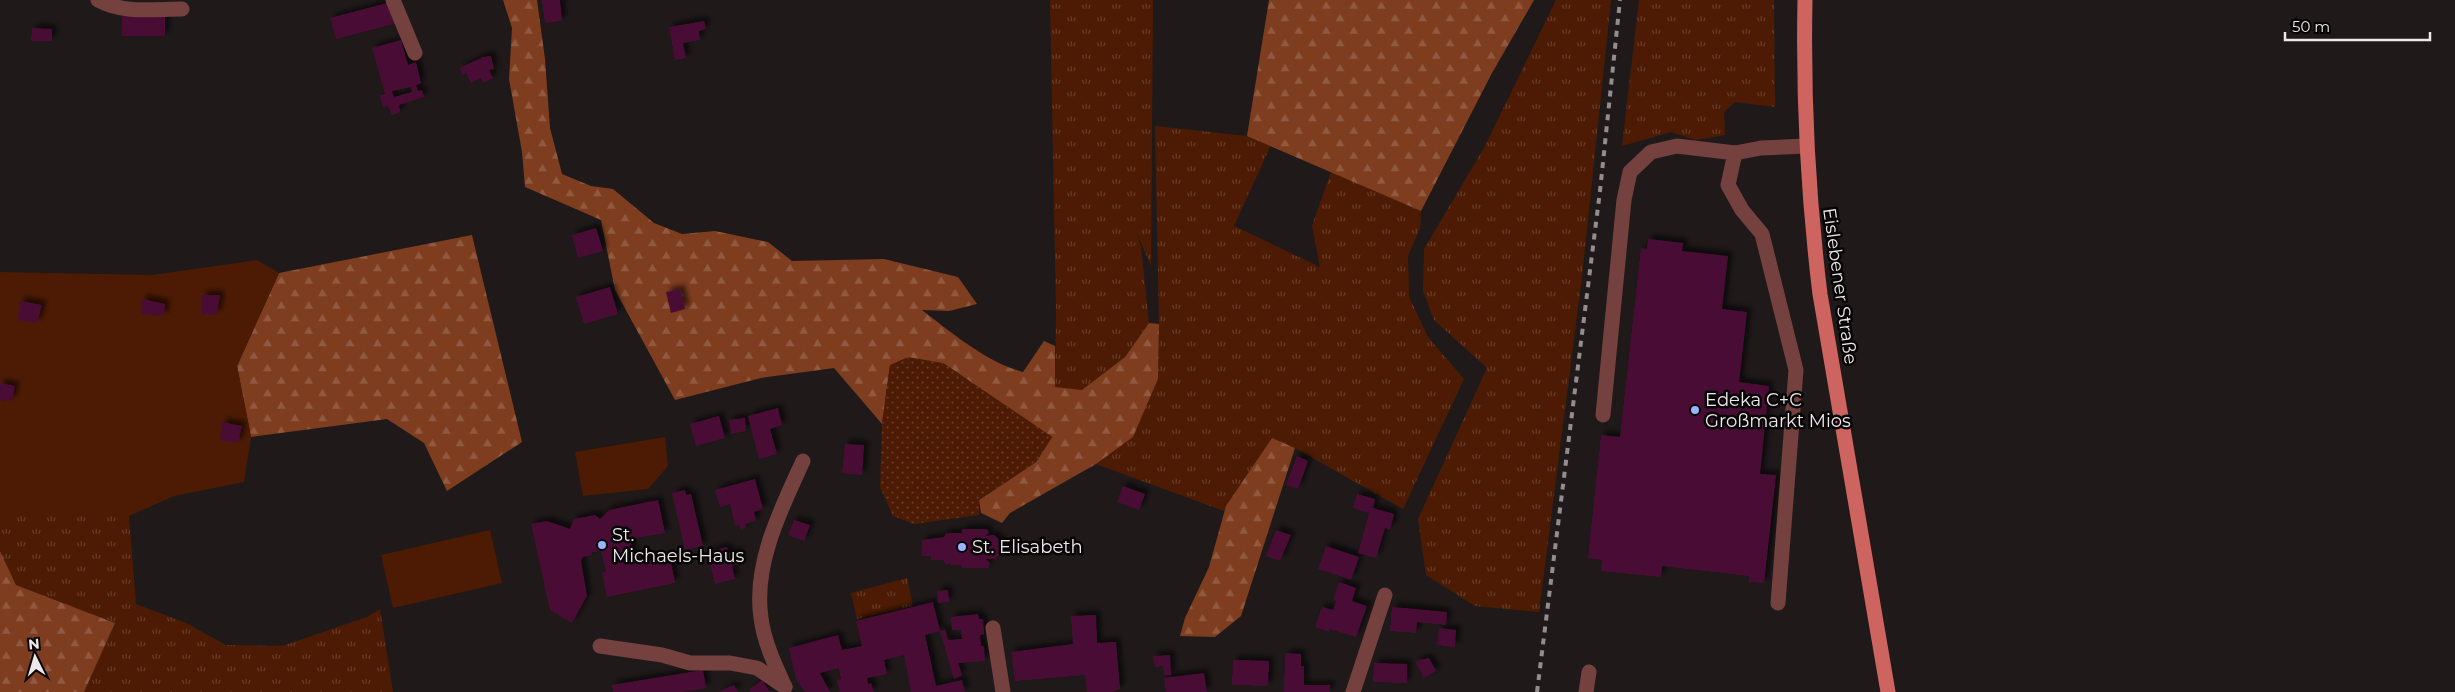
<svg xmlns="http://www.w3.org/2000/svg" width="2455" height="692" font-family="Montserrat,sans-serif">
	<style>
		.grass { fill: url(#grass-tufts) }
		.forest { fill: url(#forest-firs) }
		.park { fill: url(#park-dots) }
		.garden { fill: #4d1b03 }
		.building { fill: #490d34; fill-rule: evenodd; filter: url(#shadow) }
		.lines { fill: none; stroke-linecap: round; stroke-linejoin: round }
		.minor { stroke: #74413e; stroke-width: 15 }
		.major { stroke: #ce645f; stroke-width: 15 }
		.rail { stroke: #928d8e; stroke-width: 4; stroke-dasharray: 6 6; stroke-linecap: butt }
		.poi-dot { fill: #9ab5fd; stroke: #070506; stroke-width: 2 }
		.labels { text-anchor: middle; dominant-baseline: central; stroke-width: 5; stroke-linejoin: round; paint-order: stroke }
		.street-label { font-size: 18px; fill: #ede8e9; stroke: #070506 }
		.poi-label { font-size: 18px; fill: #ede8e9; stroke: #070506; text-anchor: start }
	</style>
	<defs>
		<pattern id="grass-tufts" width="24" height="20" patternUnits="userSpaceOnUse" patternTransform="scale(1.25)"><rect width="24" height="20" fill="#4d1b03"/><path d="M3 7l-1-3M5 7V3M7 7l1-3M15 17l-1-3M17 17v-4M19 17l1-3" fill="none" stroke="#673c28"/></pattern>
		<pattern id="forest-firs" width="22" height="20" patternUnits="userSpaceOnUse" patternTransform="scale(1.25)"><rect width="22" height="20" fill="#7e3d1f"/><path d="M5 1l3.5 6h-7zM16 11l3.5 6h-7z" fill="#915940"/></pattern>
		<pattern id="park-dots" width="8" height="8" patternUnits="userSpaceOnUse" patternTransform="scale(1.25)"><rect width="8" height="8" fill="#4d1b03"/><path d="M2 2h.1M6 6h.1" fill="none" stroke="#673c28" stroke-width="1.8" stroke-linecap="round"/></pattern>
		<filter id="shadow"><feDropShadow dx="4.5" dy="-4.5" stdDeviation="2.5" flood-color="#0009"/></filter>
	</defs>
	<rect width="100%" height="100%" fill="#1f191a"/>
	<!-- grass -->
	<g class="grass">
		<polygon points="1050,0 1153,0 1151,266 1136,231 1141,247 1149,323 1125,357 1082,391 1055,387 1056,311"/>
		<polygon points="1556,0 1611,0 1582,277 1539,612 1475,606 1426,575 1418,519 1487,368 1434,320 1423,291 1424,249 1484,148"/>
		<polygon points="1639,0 1774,0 1775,107 1735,102 1724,112 1725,135 1696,140 1671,132 1622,146"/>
		<polygon points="1155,126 1247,136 1271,145 1234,226 1320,267 1312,226 1331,172 1421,211 1420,228 1408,256 1409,297 1428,337 1464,379 1403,509 1295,448 1272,438 1224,511 1096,464 1133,437 1158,379 1159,324"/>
		<polygon points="0,516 129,516 136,604 186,623 226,645 282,646 367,617 380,609 393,692 84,692 115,623 16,585 0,551"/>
		<polygon points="907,578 913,606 857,619 851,593"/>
	</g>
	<!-- forest -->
	<g class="forest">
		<path d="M503 0H537L545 59 550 128 562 174 591 186 613 189 654 223 682 234 715 231 768 242 792 261 884 259 958 277 977 304 949 311 922 310C952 333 986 362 1023 372L1044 341 1055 346V387L1082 390 1125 357 1149 323 1159 324 1158 379 1133 437 1096 464 1010 513 1002 523 981 513 979 500 1036 462 1052 437 943 363 890 365 882 424 834 368 761 378 675 400 615 290 601 220 525 187 522 152 509 79 512 28Z"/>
		<polygon points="1269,0 1534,0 1492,73 1421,211 1247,136"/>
		<polygon points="472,235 522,442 447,491 424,443 387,419 251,437 237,366 279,273"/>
		<polygon points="1272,438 1295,448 1241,616 1215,637 1180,636 1185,618 1209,567 1226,506"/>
		<polygon points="0,551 16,585 115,623 84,692 0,692"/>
	</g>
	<!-- park -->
	<polygon class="park" points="908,357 943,363 1052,437 1036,462 979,500 979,515 914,524 893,516 880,487 882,424 890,365"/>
	<!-- garden -->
	<g class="garden">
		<polygon points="257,260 279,273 237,366 251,437 244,482 174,496 129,516 0,516 0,272 152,275"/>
		<polygon points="665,437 668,466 648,489 583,496 575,452"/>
		<polygon points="490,530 502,583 393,608 381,555"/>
	</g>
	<!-- building -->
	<g class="building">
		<polygon points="542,0 560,0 562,21 545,23"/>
		<polygon points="391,2 397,23 336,39 330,18"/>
		<rect x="122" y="16" width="43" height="20"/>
		<polygon points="704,21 706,29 699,31 700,40 683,43 686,58 675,60 669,27"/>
		<polygon points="32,28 52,29 52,41 31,41"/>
		<path d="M401 40 408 65 416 62 421 83 416 85 418 91 422 90 424 97 399 105 400 112 392 115 388 106 383 107 380 95 385 94 372 48ZM411 87 412 92 394 97 392 91Z"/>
		<polygon points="491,56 494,69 489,70 493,78 483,83 481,78 471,83 466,73 462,75 460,68 483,57"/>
		<polygon points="596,228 603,251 578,258 572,235"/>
		<polygon points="1648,239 1683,243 1682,251 1728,256 1722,309 1747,312 1739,382 1769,386 1760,474 1776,475 1764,583 1749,582 1749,576 1662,566 1661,577 1601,571 1602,560 1588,558 1601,435 1620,437 1641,248 1647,249"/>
		<polygon points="610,287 618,314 584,324 576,297"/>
		<polygon points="680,289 685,309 671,313 666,292"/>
		<polygon points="202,295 220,295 217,314 201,315"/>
		<polygon points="142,299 165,304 164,316 141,314"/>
		<polygon points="20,301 42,305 37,323 18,320"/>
		<polygon points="0,383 15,386 12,401 0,400"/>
		<polygon points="778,408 782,425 770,429 777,454 759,459 748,416"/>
		<polygon points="719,416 725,438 696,446 690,424"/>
		<polygon points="745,418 746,431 731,434 729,420"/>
		<polygon points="222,422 242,426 238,443 220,440"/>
		<polygon points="845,444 864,445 862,475 842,473"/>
		<polygon points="1297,456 1308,461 1298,489 1286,485"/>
		<polygon points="755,479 763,509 754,512 756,521 745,524 746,528 740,529 739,525 735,526 730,504 720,507 715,490"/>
		<polygon points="1123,486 1145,494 1139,510 1117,502"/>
		<polygon points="685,490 686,495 691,494 703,546 685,550 672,493"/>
		<polygon points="1357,494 1375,499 1373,508 1394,514 1390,530 1385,528 1376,558 1358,553 1369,513 1353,508"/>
		<polygon points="658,500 665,533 630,539 636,563 670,556 675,583 607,597 602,573 606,571 601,551 592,552 592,555 583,557 581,561 587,596 572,623 550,610 531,524 547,521 570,529 574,519 595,515 600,519 609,510"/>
		<polygon points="794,520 810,525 804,541 788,535"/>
		<polygon points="962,529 987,529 989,533 985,536 994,535 1002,542 1002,552 995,559 986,559 990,563 988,568 962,568 962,565 950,565 950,563 946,565 943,560 931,560 931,556 922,556 922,540 944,537 946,533 962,533"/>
		<polygon points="1276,530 1291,535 1280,561 1266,556"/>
		<polygon points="1326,546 1359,557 1351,580 1318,569"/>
		<polygon points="727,547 729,553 738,551 742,563 732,566 735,579 715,584 707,552"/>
		<polygon points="1339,582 1356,588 1352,601 1367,606 1356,637 1330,629 1329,632 1315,627 1322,607 1333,610 1336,601 1333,600"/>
		<polygon points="948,590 949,602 938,603 937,591"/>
		<polygon points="933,602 940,631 945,630 948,640 962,639 961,630 952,630 951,617 978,614 979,619 983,619 984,634 980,635 981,646 984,646 985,661 958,663 962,675 954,679 940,631 925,635 936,686 962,680 965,692 911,692 904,655 884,660 887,674 867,678 868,684 871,683 874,692 840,692 837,680 841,679 839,668 820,673 830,692 805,692 796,679 789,648 838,635 842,650 862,646 856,621"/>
		<polygon points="1392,607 1447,612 1446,625 1417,622 1416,633 1390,631"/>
		<polygon points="1096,615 1097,643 1116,642 1120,689 1112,692 1087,692 1085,675 1015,681 1011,652 1073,644 1071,616"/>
		<polygon points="1439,628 1456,630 1455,647 1437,645"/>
		<polygon points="1285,653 1301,654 1301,666 1304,666 1304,685 1330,685 1330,692 1284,692"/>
		<polygon points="1170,655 1171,675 1164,675 1163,666 1155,667 1153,656"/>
		<polygon points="1429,658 1436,671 1424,678 1415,661"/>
		<polygon points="1233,660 1269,661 1268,686 1232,685"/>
		<polygon points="1374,663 1407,664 1407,683 1373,682"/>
		<polygon points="703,670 706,688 681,692 613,692 612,685"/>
		<polygon points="1204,673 1207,692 1166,692 1164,678"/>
		<polygon points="762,680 770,692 750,692 749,690"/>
		<polygon points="734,685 738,692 718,692"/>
	</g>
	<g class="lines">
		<!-- minor -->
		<g class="minor">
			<path d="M98 0C123 14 154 9 182 9"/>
			<polyline points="393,0 415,53"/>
			<polyline points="1735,153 1761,148 1806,146"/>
			<polyline points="1603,415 1624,200 1630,172 1651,152 1677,146 1735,153 1728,185 1742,210 1762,234 1796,370 1778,603"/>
			<polyline points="993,628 1003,692"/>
			<polyline points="600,646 662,655 690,663 730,663 757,668 785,687"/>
			<path d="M785 687C775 665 764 642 761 618 753 564 781 509 803 461"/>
			<polyline points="1353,692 1385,595"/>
			<polyline points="1586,692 1589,672"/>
		</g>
		<!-- major -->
		<path class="major" d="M1805 0C1803 99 1808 196 1820 294L1888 692"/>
		<!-- rail -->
		<polyline class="rail" points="1537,692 1600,191 1620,0"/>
	</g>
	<!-- markers -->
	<g class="poi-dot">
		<circle cx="1695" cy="410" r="5"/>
		<circle cx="602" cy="545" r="5"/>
		<circle cx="962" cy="547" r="5"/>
	</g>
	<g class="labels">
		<!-- street labels -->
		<g class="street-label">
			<text transform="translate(1840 286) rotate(82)">Eislebener Straße</text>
		</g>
		<!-- poi labels -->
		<g class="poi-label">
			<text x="1705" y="400">Edeka C+C<tspan x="1705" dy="21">Großmarkt Mios</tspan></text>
			<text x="612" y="535">St.<tspan x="612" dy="21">Michaels-Haus</tspan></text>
			<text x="972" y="547">St. Elisabeth</text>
		</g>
	</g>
	<!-- north arrow -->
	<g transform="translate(35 657) rotate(355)" stroke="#070506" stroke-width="4" paint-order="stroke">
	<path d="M0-4L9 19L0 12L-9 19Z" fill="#ede8e9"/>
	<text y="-8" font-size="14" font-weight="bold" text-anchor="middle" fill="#ede8e9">N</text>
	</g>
	<!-- scale -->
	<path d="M2285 32v8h145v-8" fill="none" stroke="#ede8e9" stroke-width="2.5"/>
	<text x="2292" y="32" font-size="15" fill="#ede8e9" stroke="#070506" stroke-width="4" paint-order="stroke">50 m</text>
</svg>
